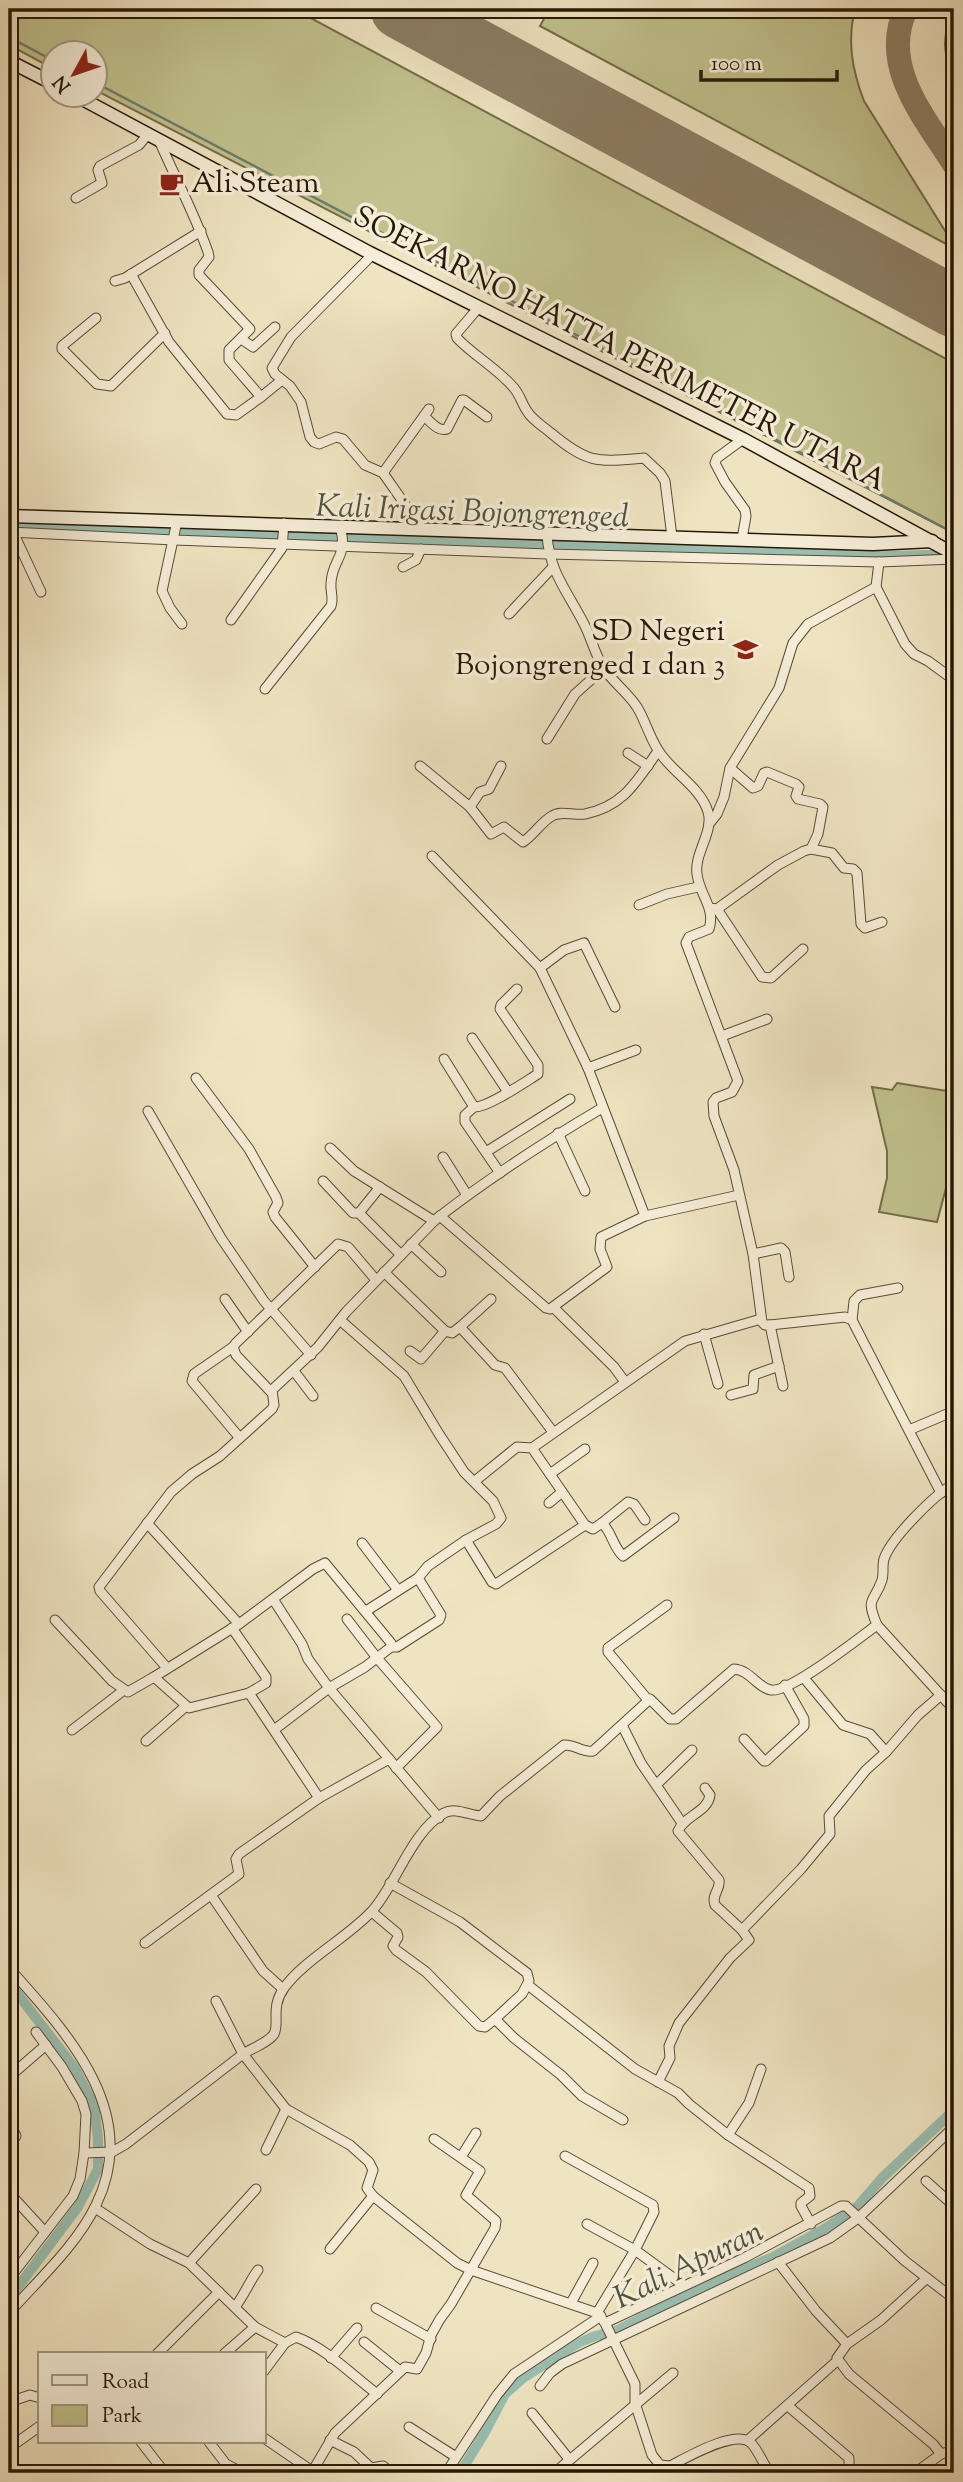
<svg xmlns="http://www.w3.org/2000/svg" width="963" height="2482" font-family="'Sorts Mill Goudy',serif">
	<style>
		.green { fill: #c1c28e; stroke: #746d4a; stroke-width: 2 }
		.lines { fill: none; stroke-linecap: round; stroke-linejoin: round }
		.stream { stroke: #6c7c6d; stroke-width: 2.5 }
		.canal { stroke: #9abfb1; stroke-width: 10 }
		.taxiway { stroke: #8c7e64; stroke-width: 24 }
		.runway { stroke: #8c7e64; stroke-width: 61 }
		.minor-casing { stroke: #5a4b35; stroke-width: 11 }
		.secondary-casing { stroke: #281806; stroke-width: 15 }
		.minor { stroke: #f5edd7; stroke-width: 9 }
		.secondary { stroke: #f5edd7; stroke-width: 12 }
		.labels { text-anchor: middle; dominant-baseline: central; stroke-width: 7; stroke-linejoin: round; paint-order: stroke }
		.poi-label { font-size: 30px; fill: #281806; stroke: #f5edd7; text-anchor: start }
		.street-label { font-size: 30px; fill: #281806; stroke: #f5edd7 }
		.water-label { font-size: 32px; font-style: italic; fill: #505242; stroke: #f5edd7 }
	</style>
	<rect width="100%" height="100%" fill="#efe4c1"/>
	<filter id="stains"><feTurbulence type="fractalNoise" baseFrequency=".00286" numOctaves="4"/><feColorMatrix values="0 0 0 0 .2 0 0 0 0 .09 0 0 0 0 .02 0 0 0 .5 -.17"/></filter>
	<radialGradient id="worn" r=".72"><stop offset=".6" stop-color="#630" stop-opacity="0"/><stop offset="1" stop-color="#630" stop-opacity=".3"/></radialGradient>
	<!-- green -->
	<g class="green">
		<polygon points="9,9 294,9 954,363 954,533 95,90 94,52 52,52 52,68 9,45"/>
		<path d="M536 9H855C847 41 852 70 864 101L952 242 948 245 540 26 546 15Z"/>
		<path d="M954 13V75C942 53 942 34 954 13Z"/>
		<polygon points="897,1083 954,1092 954,1158 937,1222 879,1212 887,1178 887,1151 872,1087 892,1090"/>
	</g>
	<g class="lines">
		<!-- stream -->
		<g class="stream">
			<polyline points="9,37 52,60"/>
			<polyline points="94,82 954,533"/>
		</g>
		<!-- canal -->
		<g class="canal">
			<polyline points="9,525 880,556 934,555"/>
			<polyline points="9,1983 74,2067 94,2105 98,2139 98,2169 78,2207 9,2299"/>
			<polyline points="460,2473 484,2434 505,2394 523,2378 578,2343 595,2336 618,2330 704,2286 773,2257 826,2228 857,2207 882,2178 954,2110"/>
		</g>
		<!-- taxiway -->
		<path class="taxiway" d="M906 9C879 66 925 118 954 164"/>
		<!-- runway -->
		<polyline class="runway" points="401,9 954,307"/>
		<defs>
			<g id="minor">
				<polyline points="76,198 102,183 98,170 100,166 139,145 148,134"/>
				<polyline points="373,254 291,337 272,368 275,374 290,386 301,402 310,437 314,442 319,444 336,437 343,439 365,465 383,473 423,530"/>
				<path d="M131 274 169 342 227 414 236 415 261 397 229 360V350L250 329 199 275V270L209 257 208 252C195 214 175 178 159 140"/>
				<polyline points="115,281 125,278 201,231"/>
				<path d="M479 307 456 334 457 338C474 356 497 368 514 388 520 395 522 404 527 411 532 420 543 426 551 433 588 464 597 462 644 458L660 473 665 481 672 537"/>
				<polyline points="96,318 62,346 62,349 97,384 111,386 165,333"/>
				<polyline points="241,339 253,347 275,327"/>
				<polyline points="261,397 282,380"/>
				<path d="M424 416C431 422 438 432 447 429L462 400H464L487 417"/>
				<polyline points="383,473 429,409"/>
				<polyline points="177,521 162,591 170,608 182,624"/>
				<polyline points="9,532 174,540 548,554 879,562 954,559"/>
				<polyline points="13,532 41,592"/>
				<path d="M547 534C549 573 569 593 585 626 592 640 596 658 605 670 614 683 628 693 637 707 645 720 649 736 658 750 671 772 701 787 708 812 714 832 694 853 697 874 699 894 716 908 709 929L689 937 686 943 738 1081 732 1092 716 1098 713 1102 714 1116 734 1170 753 1254 762 1322 765 1325H770L845 1317 852 1320 941 1493"/>
				<polyline points="742,539 746,516 745,510 725,482 715,463 717,458 743,439"/>
				<polyline points="879,562 876,587 905,644 914,654 928,661 954,680"/>
				<polyline points="403,567 416,560 421,549"/>
				<polyline points="509,614 553,567"/>
				<polyline points="231,620 282,548 284,523"/>
				<path d="M265 689 331 606C334 597 330 592 331 583 332 559 349 556 340 527"/>
				<polyline points="547,739 575,694 604,668"/>
				<polyline points="628,753 648,766"/>
				<path d="M420 766 470 807 491 834 504 827 523 842C534 835 541 822 552 816 561 810 574 816 585 814 624 806 636 782 658 751"/>
				<polyline points="730,768 753,788 758,786 764,773 767,772 796,784 799,787 796,796 798,799 820,804 823,807 818,834 811,849"/>
				<polyline points="470,807 480,792 489,789 501,766"/>
				<polyline points="709,824 717,814 724,797 730,768 779,688 793,643 808,624 876,587"/>
				<polyline points="432,856 540,968 588,1068 645,1216"/>
				<polyline points="639,905 667,894 698,887"/>
				<polyline points="710,908 717,909 778,865 804,851 811,849 832,853 844,868 853,869 857,873 861,924 865,928 882,922"/>
				<polyline points="717,909 762,977 771,978 803,949"/>
				<polyline points="540,968 564,950 584,943 615,1007"/>
				<polyline points="722,1036 767,1019"/>
				<polyline points="472,1038 508,1092"/>
				<polyline points="444,1059 474,1107 465,1115 465,1122 500,1173"/>
				<polyline points="588,1068 636,1050"/>
				<polyline points="196,1078 249,1149 276,1197 278,1203 273,1212 275,1217 315,1267"/>
				<path d="M474 1107C487 1108 525 1082 538 1074V1065L500 1009 501 1005 517 989"/>
				<polyline points="148,1111 221,1238 264,1301 311,1355"/>
				<polyline points="558,1133 585,1191"/>
				<polyline points="330,1148 354,1171 434,1221"/>
				<polyline points="486,1152 570,1099"/>
				<polyline points="443,1157 467,1195"/>
				<polyline points="323,1181 353,1213 359,1213"/>
				<polyline points="380,1187 359,1213 401,1255"/>
				<path d="M440 1216C492 1176 546 1141 602 1108"/>
				<polyline points="411,1244 441,1272"/>
				<polyline points="753,1254 781,1248 785,1252 789,1277"/>
				<polyline points="384,1272 445,1331 452,1333 460,1327 495,1365 505,1368 553,1432"/>
				<polyline points="225,1299 248,1332"/>
				<polyline points="554,1308 614,1367 625,1382"/>
				<polyline points="340,1320 404,1376 439,1434 464,1472 493,1501 501,1518 496,1524 466,1540 428,1566 418,1578 366,1611"/>
				<polyline points="852,1320 854,1301 860,1295 898,1288"/>
				<polyline points="770,1325 783,1386"/>
				<polyline points="460,1327 491,1299"/>
				<polyline points="704,1334 718,1384"/>
				<polyline points="233,1347 194,1374 192,1381 239,1437"/>
				<polyline points="410,1351 421,1359 445,1331"/>
				<polyline points="294,1371 313,1396"/>
				<polyline points="271,1392 236,1355 233,1347 236,1343 338,1244 348,1247 376,1280"/>
				<polyline points="731,1395 753,1389 754,1375 779,1366"/>
				<polyline points="909,1430 954,1411"/>
				<polyline points="532,1448 685,1341 761,1319"/>
				<polyline points="550,1474 585,1449"/>
				<path d="M475 1481 517 1447 532 1448 585 1525 593 1529 602 1523C612 1532 613 1547 623 1556L674 1518"/>
				<polyline points="549,1503 562,1492"/>
				<polyline points="147,1523 239,1624"/>
				<polyline points="602,1523 628,1502 634,1504 645,1520"/>
				<polyline points="466,1540 492,1582 496,1584 585,1525"/>
				<polyline points="362,1543 398,1590"/>
				<polyline points="273,1599 302,1644 308,1659 329,1688 439,1818"/>
				<polyline points="347,1619 377,1658 437,1727 396,1768"/>
				<polyline points="55,1620 112,1681 128,1692 154,1677"/>
				<polyline points="877,1625 948,1703"/>
				<polyline points="232,1628 266,1677 266,1683 249,1693"/>
				<polyline points="391,1647 397,1647 439,1620 441,1615 418,1578"/>
				<polyline points="167,1668 100,1591 99,1587 171,1492 192,1474 220,1456 272,1409 274,1405 272,1390 318,1347 346,1312 434,1221 440,1216 546,1308 550,1309 607,1267 600,1249 601,1237 645,1216 739,1195"/>
				<polyline points="648,1700 608,1652 608,1648 667,1605"/>
				<polyline points="622,1725 641,1763 682,1823"/>
				<polyline points="72,1730 124,1690"/>
				<polyline points="744,1739 764,1761 766,1761 804,1726 804,1719 785,1685"/>
				<polyline points="146,1741 186,1706"/>
				<polyline points="886,1752 918,1715 941,1695"/>
				<polyline points="657,1784 692,1750"/>
				<polyline points="319,1798 389,1759"/>
				<polyline points="390,1883 460,1922 527,1973 529,1981 522,1994 495,2019"/>
				<polyline points="211,1895 263,1971 283,1989"/>
				<polyline points="372,1912 397,1933 398,1937 393,1946 396,1950 426,1972 479,2026 485,2027 495,2019 514,2038 561,2075 582,2096 623,2120"/>
				<polyline points="742,1930 801,1869 830,1834 829,1816 866,1770 886,1752 870,1734 843,1725 804,1678"/>
				<polyline points="145,1943 239,1874 236,1859 239,1854 319,1798 249,1693 189,1708 154,1677 239,1624 313,1569 325,1563 391,1643 391,1647 365,1667 329,1688 274,1730"/>
				<path d="M9 1968C67 2033 142 2112 96 2205 76 2246 39 2279 9 2313"/>
				<polyline points="528,1985 635,2069 678,2093 689,2104 728,2135 809,2188 810,2196 801,2203 801,2206 811,2224"/>
				<polyline points="9,2077 46,2045"/>
				<path d="M658 2082 670 2058 669 2046 679 2023 730 1958 749 1940 742 1930 715 1905C711 1894 721 1890 719 1880L678 1831C684 1816 708 1812 710 1795L705 1788"/>
				<polyline points="9,2122 16,2136 9,2146"/>
				<polyline points="728,2135 749,2103 761,2069"/>
				<polyline points="266,2150 286,2109"/>
				<polyline points="84,2153 112,2152 126,2144 243,2054 216,2001"/>
				<polyline points="565,2156 653,2205 654,2212 635,2250 683,2285"/>
				<polyline points="461,2157 476,2133"/>
				<polyline points="926,2181 954,2206"/>
				<polyline points="13,2197 45,2232"/>
				<path d="M95 2208 150 2244 189 2263 255 2327 285 2343 296 2337C326 2348 352 2375 377 2394"/>
				<polyline points="587,2224 635,2250 597,2313"/>
				<polyline points="330,2249 373,2196"/>
				<polyline points="778,2262 816,2311 847,2344"/>
				<polyline points="189,2263 256,2189"/>
				<polyline points="927,2278 881,2320 847,2344 837,2358 849,2374 933,2444 941,2454"/>
				<polyline points="9,2279 73,2196 80,2179 84,2153 86,2114 82,2101 62,2067 36,2032"/>
				<polyline points="571,2303 593,2263"/>
				<path d="M235 2307C245 2294 249 2282 258 2270"/>
				<polyline points="376,2308 431,2339"/>
				<polyline points="605,2323 744,2258 841,2206 846,2206 905,2261 954,2299"/>
				<polyline points="364,2342 400,2371"/>
				<polyline points="157,2354 219,2292"/>
				<polyline points="224,2354 255,2327"/>
				<polyline points="331,2358 357,2328"/>
				<polyline points="264,2371 285,2343"/>
				<polyline points="540,2386 550,2373 562,2364 830,2238 858,2218 954,2127"/>
				<polyline points="9,2402 30,2395 40,2398"/>
				<polyline points="788,2406 849,2458 849,2466 856,2473"/>
				<polyline points="532,2413 569,2459"/>
				<polyline points="409,2427 456,2457"/>
				<polyline points="264,2438 315,2473"/>
				<polyline points="330,2440 354,2452 371,2468 383,2466 392,2473"/>
				<polyline points="748,2440 838,2360"/>
				<polyline points="141,2442 165,2473"/>
				<polyline points="209,2442 226,2464 243,2473"/>
				<polyline points="9,2448 40,2426"/>
				<polyline points="559,2469 673,2373"/>
				<polyline points="312,2472 335,2433 405,2367 417,2369 426,2353 431,2335 440,2319 451,2304 495,2228 496,2221 466,2195 480,2171 434,2139"/>
				<polyline points="446,2473 497,2395 514,2374 601,2316"/>
				<path d="M770 2473C763 2464 759 2452 752 2444 738 2427 686 2458 670 2466L660 2465 652 2455 635 2403V2384L605 2323 597 2313 471 2270 457 2263 373 2196 367 2188 373 2170 369 2162 350 2145 286 2109 243 2054C251 2049 269 2042 274 2034 280 2022 270 2008 284 1988 304 1960 347 1938 372 1911 396 1885 411 1832 444 1813 455 1807 469 1815 481 1816L500 1796 564 1745C575 1744 582 1753 593 1751L650 1699 670 1719H676L734 1669C750 1670 758 1688 771 1690 790 1693 859 1638 877 1625 865 1596 874 1604 882 1580 884 1573 882 1566 884 1559 891 1538 935 1494 954 1484"/>
				<polyline points="915,2473 941,2454 954,2450"/>
			</g>
			<g id="secondary">
				<polyline points="9,61 52,83"/>
				<polyline points="73,94 370,253 743,439 954,554"/>
				<polyline points="9,516 873,544 932,541"/>
			</g>
		</defs>
		<!-- minor casing -->
		<use href="#minor" class="minor-casing"/>
		<!-- secondary casing -->
		<use href="#secondary" class="secondary-casing"/>
		<!-- minor -->
		<use href="#minor" class="minor"/>
		<!-- secondary -->
		<use href="#secondary" class="secondary"/>
	</g>
	<!-- icons -->
	<defs>
		<symbol id="cafe-bare" viewBox="-9 -9 18 18"><path d="M-5.5-4.5H6V0H3Q3 3.5 0 3.5H-2.5Q-5.5 3.5-5.5 0ZM3-3.2v2h1.7v-2ZM-6 4.5H4V6H-6Z" fill="#8f2418" stroke="#f5edd7" stroke-width="2.5" paint-order="stroke"/></symbol>
		<symbol id="school-bare" viewBox="-9 -9 18 18"><path d="M0-5L7-2L0 1L-7-2ZM-4 1L0 2.5L4 1V4Q0 6-4 4Z" fill="#8f2418" stroke="#f5edd7" stroke-width="2.5" paint-order="stroke"/></symbol>
	</defs>
	<g fill-rule="evenodd">
		<use href="#cafe-bare" x="154" y="166" width="35" height="35"/>
		<use href="#school-bare" x="728" y="632" width="35" height="35"/>
	</g>
	<g class="labels">
		<!-- poi labels -->
		<g class="poi-label">
			<text x="191" y="184">Ali Steam</text>
			<text x="725" y="632" text-anchor="end">SD Negeri<tspan x="725" dy="34">Bojongrenged 1 dan 3</tspan></text>
		</g>
		<!-- street labels -->
		<g class="street-label">
			<text transform="translate(619 350) rotate(27)">SOEKARNO HATTA PERIMETER UTARA</text>
		</g>
		<!-- water labels -->
		<g class="water-label">
			<text transform="translate(472 513) rotate(2)">Kali Irigasi Bojongrenged</text>
			<text transform="translate(689 2266) rotate(-26)">Kali Apuran</text>
		</g>
	</g>
	<!-- margin -->
	<rect width="963" height="2482" fill="none" stroke="#efe4c1" stroke-width="35"/>
	<rect x="10" y="10" width="942" height="2461" fill="none" stroke="#281806" stroke-width="3.5"/>
	<rect x="18" y="18" width="928" height="2447" fill="none" stroke="#281806" stroke-width="2"/>
	<!-- legend -->
	<rect x="38" y="2352" width="228" height="91" fill="#f5edd7" stroke="#a39883" stroke-width="2"/>
	<rect x="52" y="2375" width="35" height="10" fill="#f5edd7" stroke="#a39883" stroke-width="2"/>
	<text x="102" y="2388" font-size="21" fill="#281806">Road</text>
	<rect x="52" y="2405" width="35" height="21" fill="#c1c28e" stroke="#a39883" stroke-width="2"/>
	<text x="102" y="2422" font-size="21" fill="#281806">Park</text>
	<!-- north arrow -->
	<g transform="translate(74 74) rotate(230)"><circle r="33" fill="#f5edd7" stroke="#a39883" stroke-width="2"/>
	<path d="M0-5L12 26L0 18L-12 26Z" fill="#8f2418"/>
	<text y="-10" font-size="19" font-weight="bold" text-anchor="middle" fill="#281806">N</text>
	</g>
	<!-- scale -->
	<path d="M701 70v10h136v-10" fill="none" stroke="#281806" stroke-width="3.5"/>
	<text x="711" y="70" font-size="21" fill="#281806" stroke="#f5edd7" stroke-width="5" paint-order="stroke">100 m</text>
	<rect width="100%" height="100%" filter="url(#stains)"/>
	<rect width="100%" height="100%" fill="url(#worn)"/>
</svg>
